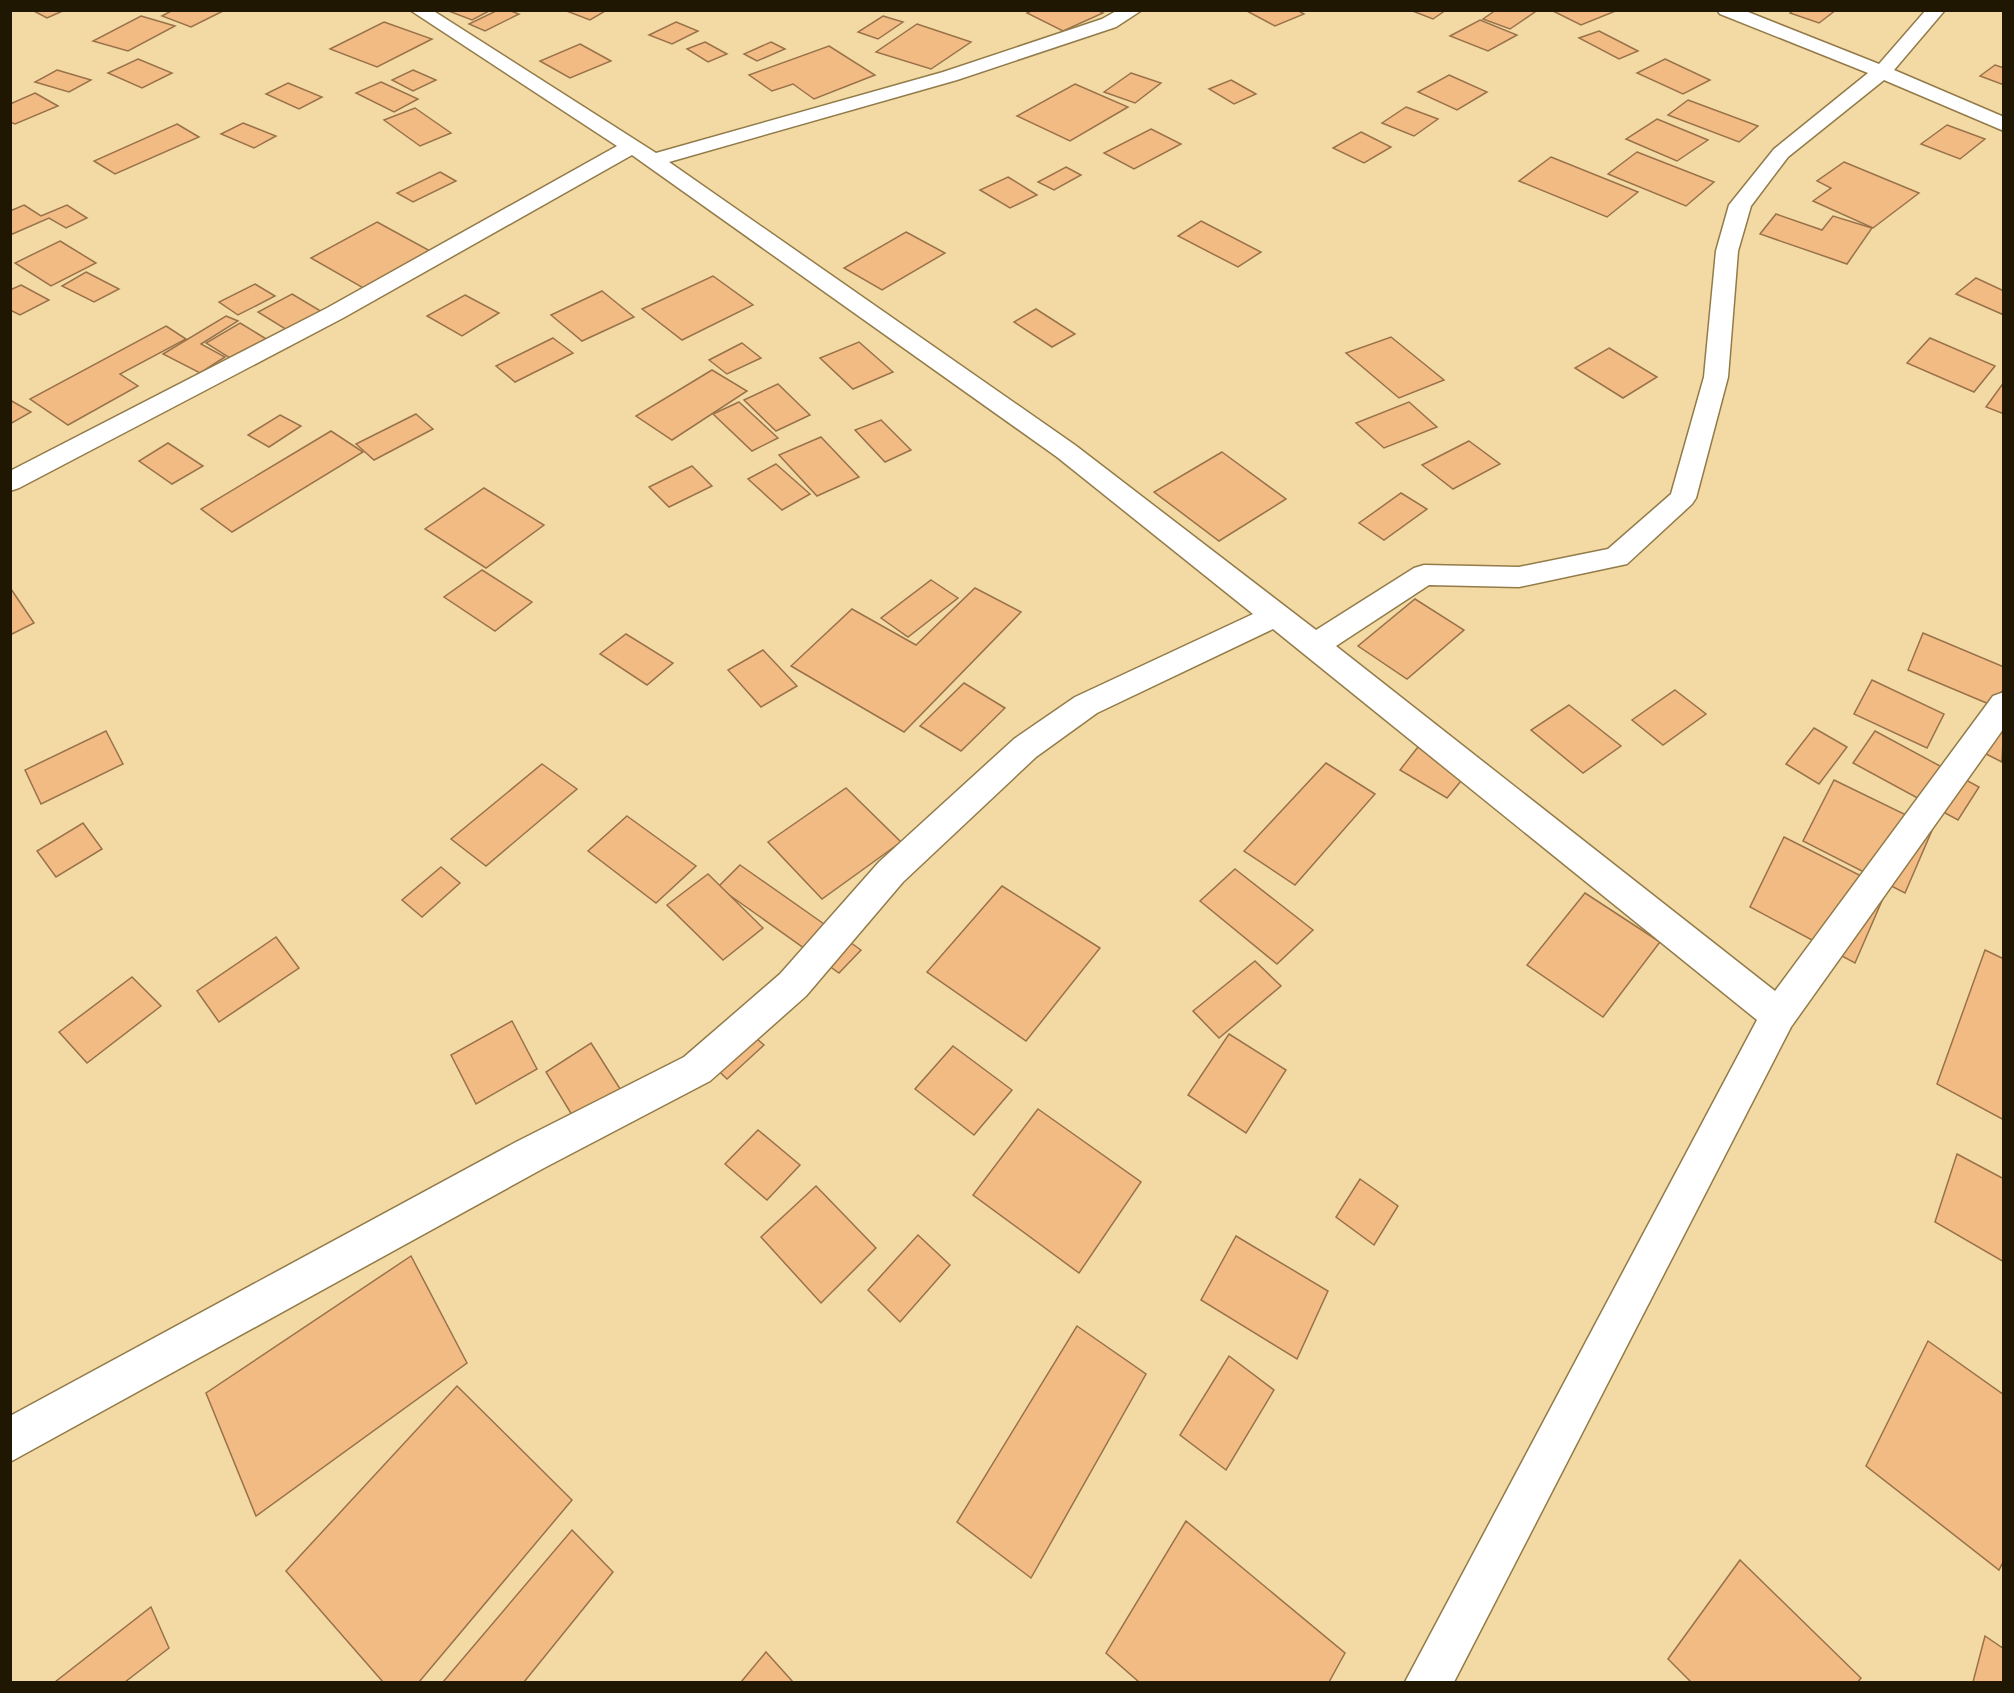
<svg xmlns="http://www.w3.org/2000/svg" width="2014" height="1693" font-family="Overpass,sans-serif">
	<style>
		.building { fill: #f3bb84; stroke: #99724a; stroke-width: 1.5 }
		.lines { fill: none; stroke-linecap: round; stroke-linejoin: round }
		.street-casing { stroke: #927b49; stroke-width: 3 }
		.street { fill: #fff; fill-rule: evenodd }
	</style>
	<rect width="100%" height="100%" fill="#f3daa4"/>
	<!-- building -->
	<g class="building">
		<polygon points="32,10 65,10 47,18"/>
		<polygon points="173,10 225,10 191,27 162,16"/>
		<polygon points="446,10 491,10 472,20"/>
		<polygon points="498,10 508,10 519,14 485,31 469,24"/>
		<polygon points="564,10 607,10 590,20"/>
		<polygon points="1033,10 1097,10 1103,13 1063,31 1027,13"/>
		<polygon points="1245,10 1297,10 1304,14 1275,26"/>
		<polygon points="1410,10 1446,10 1433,19"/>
		<polygon points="1496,10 1530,10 1535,12 1510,29 1483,19"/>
		<polygon points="1551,10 1618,10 1581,25"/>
		<polygon points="1794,10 1836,10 1819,23 1790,13"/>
		<polygon points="141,16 175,26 128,51 93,41"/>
		<polygon points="883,16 903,22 878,39 858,32"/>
		<polygon points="1480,20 1517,35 1488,51 1450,36"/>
		<polygon points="384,22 432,39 377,67 330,49"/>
		<polygon points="676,22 698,31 672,44 649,35"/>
		<polygon points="917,24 971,42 931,69 876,52"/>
		<polygon points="1599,31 1638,51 1619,59 1579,38"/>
		<polygon points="705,42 727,54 708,62 687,49"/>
		<polygon points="771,42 785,49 757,61 744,54"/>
		<polygon points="580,44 611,61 570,78 540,61"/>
		<polygon points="829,46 875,75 814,99 793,84 772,91 749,75"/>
		<polygon points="138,59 172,73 142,88 108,73"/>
		<polygon points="1665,59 1710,80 1683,94 1637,73"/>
		<polygon points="1995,65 2004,68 2004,85 1980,76"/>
		<polygon points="57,70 91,80 69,92 35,82"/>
		<polygon points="413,70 436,80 413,91 392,80"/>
		<polygon points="1131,73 1161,83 1135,103 1104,92"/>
		<polygon points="1449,75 1487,92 1457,110 1418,92"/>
		<polygon points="1231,80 1256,94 1234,104 1209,89"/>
		<polygon points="381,82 418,99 394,112 356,93"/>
		<polygon points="288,83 322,97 299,109 266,94"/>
		<polygon points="1075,84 1128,107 1070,141 1017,116"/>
		<polygon points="35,93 58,106 15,124 10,122 10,104"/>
		<polygon points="1688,100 1758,126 1739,142 1668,115"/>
		<polygon points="1406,107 1438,119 1414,136 1382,123"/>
		<polygon points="415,108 451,133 420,146 384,120"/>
		<polygon points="1657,119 1708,140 1677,161 1626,139"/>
		<polygon points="243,123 276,136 254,148 221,134"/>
		<polygon points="177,124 199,137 115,174 94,161"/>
		<polygon points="1947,125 1985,139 1960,159 1921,144"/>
		<polygon points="1151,129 1181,144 1134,169 1104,153"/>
		<polygon points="1361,132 1391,147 1364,163 1333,148"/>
		<polygon points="1637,152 1714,182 1686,206 1608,174"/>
		<polygon points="1551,157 1638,192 1607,217 1519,181"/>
		<polygon points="1844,162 1919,193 1873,228 1813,201 1831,188 1817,181"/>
		<polygon points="1066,167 1081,175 1054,190 1038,182"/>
		<polygon points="440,172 456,181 413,202 397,193"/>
		<polygon points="1008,177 1037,195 1010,208 980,190"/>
		<polygon points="24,205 41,216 67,205 87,218 66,228 49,218 10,235 10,211"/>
		<polygon points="1776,214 1822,230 1833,216 1872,228 1847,264 1760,234"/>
		<polygon points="1201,221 1261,252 1238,267 1178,236"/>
		<polygon points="377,222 432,252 365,289 311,258"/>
		<polygon points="906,232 945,253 882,290 844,268"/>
		<polygon points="60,241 96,263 51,286 15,263"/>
		<polygon points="86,272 119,289 94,302 62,286"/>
		<polygon points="713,276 753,305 682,340 642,309"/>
		<polygon points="1976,278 2004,291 2004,315 1956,294"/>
		<polygon points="255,284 275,296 238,315 219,302"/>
		<polygon points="21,285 49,300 20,315 10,310 10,290"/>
		<polygon points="602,291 634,317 582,341 551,315"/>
		<polygon points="292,294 329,316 295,335 258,312"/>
		<polygon points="465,295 499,313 462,336 427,316"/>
		<polygon points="1036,309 1075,334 1052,347 1014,322"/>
		<polygon points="226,316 238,321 201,344 225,357 200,373 163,354"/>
		<polygon points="240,323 268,340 233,360 206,343"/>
		<polygon points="166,326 186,339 120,374 138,386 68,425 30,399"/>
		<polygon points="1391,337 1444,380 1399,398 1346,353"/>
		<polygon points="553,338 573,353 515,382 496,366"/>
		<polygon points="1930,338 1995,366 1974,392 1907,363"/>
		<polygon points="859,342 893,372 853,389 820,358"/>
		<polygon points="742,343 761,358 727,374 709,360"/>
		<polygon points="1609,348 1657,377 1623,398 1575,368"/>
		<polygon points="712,370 747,391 672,440 636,416"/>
		<polygon points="2004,382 2004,414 1986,407"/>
		<polygon points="778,384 810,415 776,431 744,400"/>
		<polygon points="10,400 31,412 10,424"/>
		<polygon points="739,402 778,438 752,451 713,414"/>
		<polygon points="1409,402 1437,427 1384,448 1356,423"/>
		<polygon points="416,414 433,429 374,460 356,444"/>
		<polygon points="280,415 301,426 269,447 248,435"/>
		<polygon points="881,420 911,450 885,462 855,430"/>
		<polygon points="331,431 363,452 232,532 201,509"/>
		<polygon points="821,437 859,477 817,496 779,455"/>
		<polygon points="1469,441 1500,464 1453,489 1422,465"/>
		<polygon points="168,443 203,466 172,484 139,461"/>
		<polygon points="1222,452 1286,499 1219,541 1154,492"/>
		<polygon points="776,464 810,494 782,510 748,479"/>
		<polygon points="692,466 712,486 669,507 649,487"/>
		<polygon points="484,488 544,525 486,568 425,529"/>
		<polygon points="1401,493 1427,509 1384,540 1359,523"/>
		<polygon points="482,570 532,602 495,631 444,597"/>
		<polygon points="931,580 958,598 908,637 881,618"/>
		<polygon points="975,588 1021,612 904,732 791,666 852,609 916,645"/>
		<polygon points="11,589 34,623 10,635 10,590"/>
		<polygon points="1415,599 1464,630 1407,679 1358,646"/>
		<polygon points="1923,633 2004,667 2004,687 1996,707 1908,670"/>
		<polygon points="626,634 673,663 647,685 600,654"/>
		<polygon points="763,650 797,686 761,707 728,670"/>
		<polygon points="1872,680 1944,714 1927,748 1854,714"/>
		<polygon points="964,683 1005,708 961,751 920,726"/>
		<polygon points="1675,690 1706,714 1663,745 1632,720"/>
		<polygon points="1569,705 1621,746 1583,773 1531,730"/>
		<polygon points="2004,720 2002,762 1966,744"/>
		<polygon points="1814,728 1847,747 1819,784 1786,764"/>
		<polygon points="106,731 123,764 41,804 25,770"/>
		<polygon points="1875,731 1979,787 1958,820 1853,763"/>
		<polygon points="1418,747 1466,775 1447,798 1400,770"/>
		<polygon points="1326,763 1375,794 1295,885 1244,851"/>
		<polygon points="542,764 577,789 486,866 451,839"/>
		<polygon points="1834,780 1933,828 1905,893 1803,841"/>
		<polygon points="846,788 901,842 822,899 768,842"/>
		<polygon points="627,816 696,866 656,903 588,851"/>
		<polygon points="83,823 102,849 56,877 37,851"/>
		<polygon points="1784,837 1887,889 1855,963 1750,907"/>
		<polygon points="740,865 861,950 839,973 718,887"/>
		<polygon points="441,867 460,883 422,917 402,900"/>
		<polygon points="1235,869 1313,930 1277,964 1200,901"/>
		<polygon points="708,874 763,928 723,960 667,905"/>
		<polygon points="1002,886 1100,948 1026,1041 927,972"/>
		<polygon points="1585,893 1660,942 1603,1017 1527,965"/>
		<polygon points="276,937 299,968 219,1022 197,991"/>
		<polygon points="1985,950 2004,959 2004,1120 1937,1084"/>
		<polygon points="1255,961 1281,986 1219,1038 1193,1011"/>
		<polygon points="132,977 161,1006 87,1063 59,1032"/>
		<polygon points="512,1021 537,1069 476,1104 451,1055"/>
		<polygon points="737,1022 764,1045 727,1079 701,1054"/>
		<polygon points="1229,1034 1286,1070 1246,1133 1188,1095"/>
		<polygon points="591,1043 624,1095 578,1125 546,1072"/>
		<polygon points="953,1046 1012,1090 974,1135 915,1089"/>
		<polygon points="1038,1109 1141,1182 1079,1273 973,1195"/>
		<polygon points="758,1130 800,1165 767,1200 725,1164"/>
		<polygon points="1957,1154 2004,1179 2004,1262 1935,1222"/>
		<polygon points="1360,1179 1398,1206 1374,1245 1336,1217"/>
		<polygon points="816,1186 876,1248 821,1303 761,1237"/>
		<polygon points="918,1235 950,1265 900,1322 868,1290"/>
		<polygon points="1236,1236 1328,1291 1297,1359 1201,1300"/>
		<polygon points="411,1256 467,1363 256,1516 206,1393"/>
		<polygon points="1077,1326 1146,1374 1031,1578 957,1522"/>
		<polygon points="1928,1341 2004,1395 2004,1560 1999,1570 1866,1466"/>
		<polygon points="1229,1356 1274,1390 1226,1470 1180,1435"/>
		<polygon points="457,1386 572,1500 419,1682 383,1682 286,1571"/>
		<polygon points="1186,1521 1345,1653 1329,1682 1139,1682 1106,1653"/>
		<polygon points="572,1530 613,1572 524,1682 443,1682"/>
		<polygon points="1740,1560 1861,1678 1858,1682 1691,1682 1668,1659"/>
		<polygon points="151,1607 169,1648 125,1682 55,1682"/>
		<polygon points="1985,1636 2004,1649 2004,1682 1973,1682"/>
		<polygon points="766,1652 793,1682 741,1682"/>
	</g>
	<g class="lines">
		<defs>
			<polygon id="street" points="410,10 432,10 656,153 943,72 1102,19 1118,10 1142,10 1116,27 957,80 669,162 1075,445 1316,630 1414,568 1424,565 1519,567 1608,549 1671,494 1704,377 1716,251 1729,205 1774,149 1868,73 1720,14 1717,10 1743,10 1879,64 1926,10 1945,10 1894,70 2004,117 2004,131 1884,80 1788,157 1751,206 1738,251 1728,377 1696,498 1692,504 1627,564 1519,587 1429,585 1336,646 1775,991 1993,696 2004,692 2004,728 1791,1027 1454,1682 1405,1682 1757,1020 1273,629 1097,713 1036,757 903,882 806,996 710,1081 544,1168 10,1462 10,1416 516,1142 684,1057 780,974 879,862 1014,739 1075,697 1253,614 1057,457 632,155 343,318 19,488 10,491 10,471 327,308 617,146"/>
		</defs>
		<!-- street casing -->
		<use href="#street" class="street-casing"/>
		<!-- street -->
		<use href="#street" class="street"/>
	</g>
	<!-- border -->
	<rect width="2014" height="1693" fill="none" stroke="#201703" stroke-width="24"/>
</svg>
